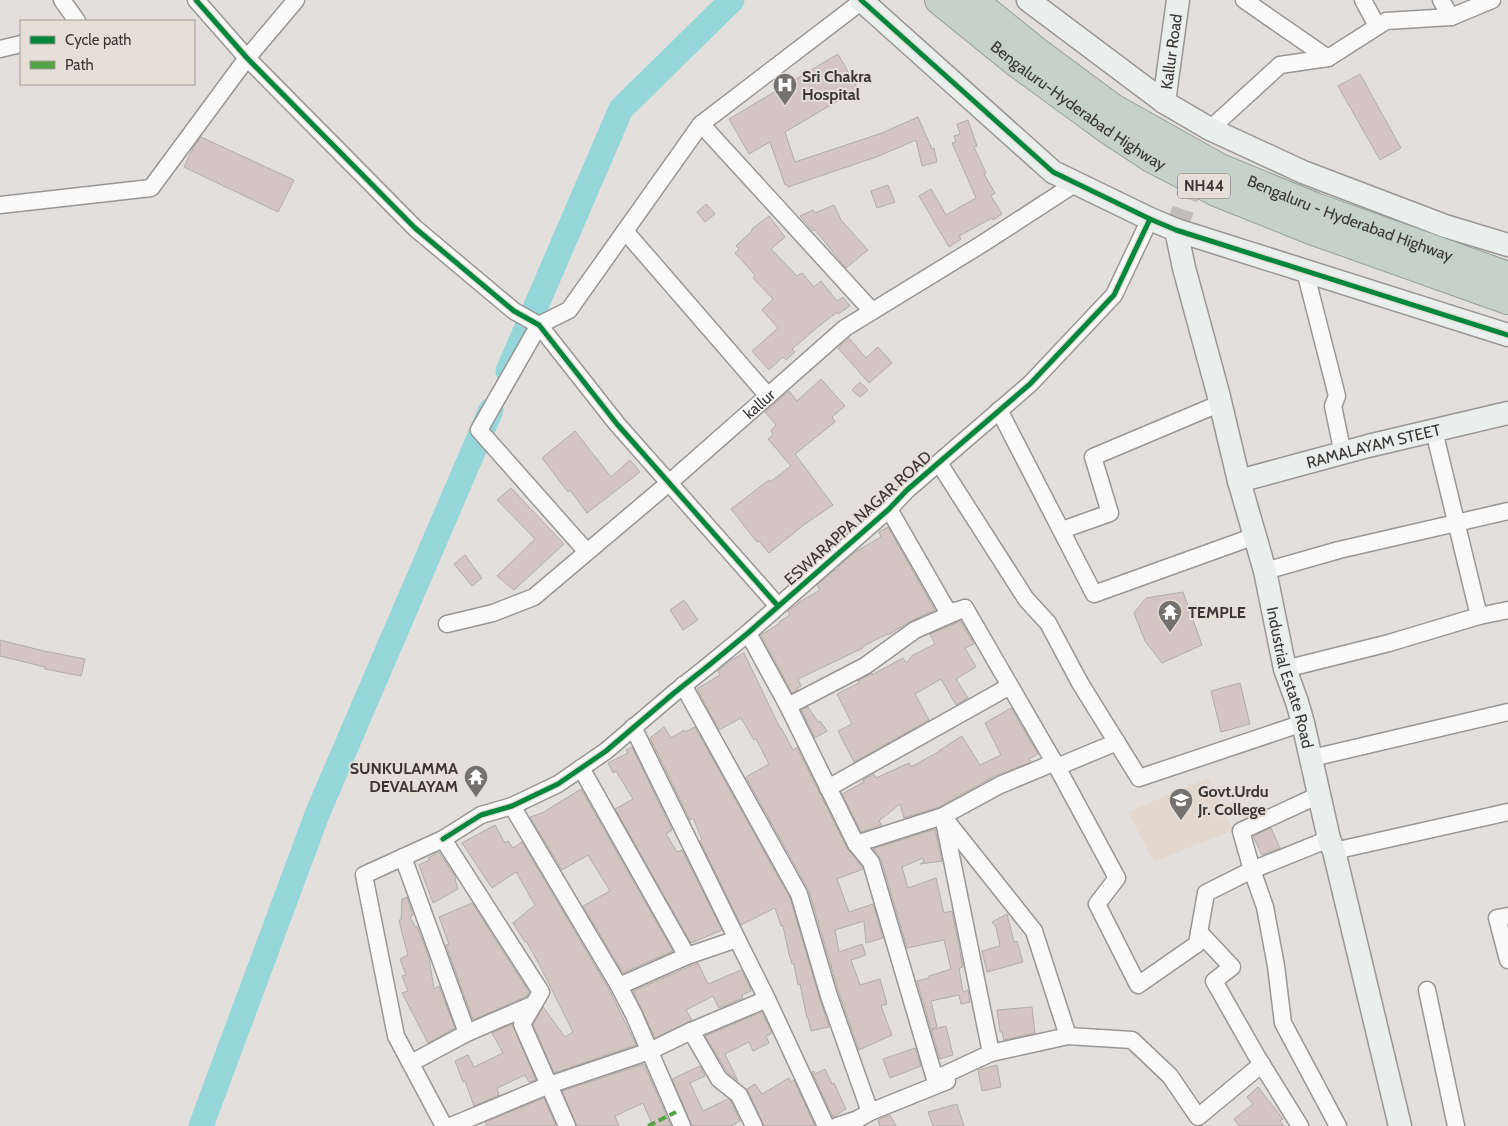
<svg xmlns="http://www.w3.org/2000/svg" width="1508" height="1126" font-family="Cabin,sans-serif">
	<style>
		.education { fill: #e4d8ce }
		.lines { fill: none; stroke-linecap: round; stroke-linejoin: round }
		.river { stroke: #94d6da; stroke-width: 25 }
		.building { fill: #d4c4c2; stroke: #afacab }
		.secondary-tunnel { stroke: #c0bdba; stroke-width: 22; stroke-dasharray: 22 11; stroke-linecap: butt }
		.street-casing { stroke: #999694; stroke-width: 19 }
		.secondary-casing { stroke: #999694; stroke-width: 25 }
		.highway-casing { stroke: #949f97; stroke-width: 30 }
		.street { stroke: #fbfafa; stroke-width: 16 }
		.secondary { stroke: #eaeeec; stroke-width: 22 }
		.highway { stroke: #c6d1cb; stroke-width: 28 }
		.quiet { stroke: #53a544; stroke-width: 4; stroke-dasharray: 8 4; stroke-linecap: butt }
		.cycleway-casing { stroke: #e6dfd8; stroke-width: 8 }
		.cycleway { stroke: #00873e; stroke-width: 5 }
		.labels { text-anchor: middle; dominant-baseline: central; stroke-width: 4; stroke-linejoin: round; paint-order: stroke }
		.shield { fill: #e6dfd8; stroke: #6d6964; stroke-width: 1 }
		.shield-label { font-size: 15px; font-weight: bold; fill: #393633 }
		.street-label { font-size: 16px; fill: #393633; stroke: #e6dfd8 }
		.poi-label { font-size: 16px; font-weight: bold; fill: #393633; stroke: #e6dfd8; text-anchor: start }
	</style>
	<rect width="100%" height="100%" fill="#e2dfdc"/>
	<!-- education -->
	<polygon class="education" points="1208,778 1233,830 1154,862 1128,812"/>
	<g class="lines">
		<!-- river -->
		<g class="river">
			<polyline points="508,371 621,109 732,0"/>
			<polyline points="201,1126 318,812 491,410"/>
		</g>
	</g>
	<!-- building -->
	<g class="building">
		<polygon points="838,54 858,89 785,132 795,162 882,133 918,117 932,149 934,148 937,162 922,166 916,140 879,156 788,187 788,185 785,185 770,142 749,154 729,119"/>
		<polygon points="1360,74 1401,148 1380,160 1338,86"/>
		<polygon points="968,120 977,146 974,147 986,173 984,174 995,193 991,196 1002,214 993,220 992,218 959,236 961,239 949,247 919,196 931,189 946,215 976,198 952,143 956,142 954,136 960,134 957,124"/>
		<polygon points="201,137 294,180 278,212 184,167 193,148"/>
		<polygon points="888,185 895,202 877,208 871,191"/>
		<polygon points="706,204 715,214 705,222 697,212"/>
		<polygon points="834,205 842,222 843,222 868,250 846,268 815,230 813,231 800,216 813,210 815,213"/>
		<polygon points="769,216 785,237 771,249 797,276 802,273 814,287 821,281 837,301 843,297 850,306 838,314 837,312 819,326 792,349 795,352 786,360 783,357 769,370 752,351 778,328 762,310 773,299 753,278 755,275 735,253 739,249 736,246 752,231 752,229"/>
		<polygon points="849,338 866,358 878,347 892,363 869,383 838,348"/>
		<polygon points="821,379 845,406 832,417 835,422 795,454 833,505 805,524 769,553 759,541 757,542 731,509 769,480 770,482 791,466 768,439 773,435 771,430 776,425 765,412 789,391 797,401"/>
		<polygon points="860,382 868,390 860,397 852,390"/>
		<polygon points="575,431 611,477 630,460 640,472 587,513 570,490 568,492 542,458"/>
		<polygon points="511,488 564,544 514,590 497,576 535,539 497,500"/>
		<polygon points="888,527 935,610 911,621 888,635 887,634 862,647 863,648 798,679 801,686 797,688 798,690 792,693 761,635 780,623 779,622 790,615 788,611 798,604 798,603 820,590 817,585 832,572 839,568 838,567 855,552 881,537 879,532"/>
		<polygon points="465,555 482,578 472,586 454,564"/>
		<polygon points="1183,592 1202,645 1162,663 1145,641 1134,613 1146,598"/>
		<polygon points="684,600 698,620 683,630 670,610"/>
		<polygon points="961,621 974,644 965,648 976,667 956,679 968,698 956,705 941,679 915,694 929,720 854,762 838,731 852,724 837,694 859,683 858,681 872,673 872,675 903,658 906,663 913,655 935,644 930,634"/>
		<polygon points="0,640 44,651 85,659 81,676 45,669 45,667 0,656"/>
		<polygon points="744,653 780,728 781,728 793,750 797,747 847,848 862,867 863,869 837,879 849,912 873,904 883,938 866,943 864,921 835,930 839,952 862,944 866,955 851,960 860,985 880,979 887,1004 881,1006 892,1035 859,1050 839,993 809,891 746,777 769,764 756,739 754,740 741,718 719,730 697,689 720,675 718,671 730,661"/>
		<polygon points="1240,683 1250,724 1221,732 1211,691"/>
		<polygon points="808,707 818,722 820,721 827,731 815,738 801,710"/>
		<polygon points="1011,708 1038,754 1029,759 1031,762 995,776 939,807 904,818 900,804 879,821 882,825 861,832 842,794 864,782 863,780 874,774 876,778 909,763 911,767 940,751 940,750 962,736 980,765 1001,755 985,723"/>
		<polygon points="664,727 671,738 684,730 685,732 695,727 790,898 820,999 829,1027 811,1031 808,1018 807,1018 800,984 798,985 794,964 792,964 789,954 783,926 781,926 775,908 741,925 700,841 702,839 693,818 690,820 650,738"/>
		<polygon points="632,747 672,830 666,834 677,852 682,850 722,930 691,943 615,809 633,799 616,771 613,773 608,763 628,753 626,750"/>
		<polygon points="581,789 673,951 623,973 583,906 610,891 588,855 562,870 530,817 542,813"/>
		<polygon points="495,825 505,843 508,841 513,848 522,842 610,991 636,1045 554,1073 533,1025 543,1007 565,1037 573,1032 538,962 526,941 525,942 513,923 535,905 516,872 492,888 462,843"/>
		<polygon points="1271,828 1280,848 1262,855 1253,836"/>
		<polygon points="935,829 942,861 920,864 924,862 923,858 902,867 908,888 936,878 944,913 952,911 963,967 959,968 963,992 968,990 970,1002 961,1004 959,995 931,1001 937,1027 931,1029 917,981 929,978 929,976 951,969 944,940 907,948 881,859 873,849"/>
		<polygon points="439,852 456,878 455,879 458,889 433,903 419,865 429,860 428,858"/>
		<polygon points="407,897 413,915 410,917 415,927 417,926 429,958 434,989 439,986 455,1028 428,1043 402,993 408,991 402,976 406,975 400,959 408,955 402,933 399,920 401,920 402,899"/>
		<polygon points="472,903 529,992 527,996 473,1020 446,945 449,944 439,917"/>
		<polygon points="1007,914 1014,942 1017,941 1023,962 987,972 982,951 1000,946 996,927 992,922"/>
		<polygon points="698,963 708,984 741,970 751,989 751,991 742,995 743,998 719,1008 713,996 686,1010 692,1020 655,1038 633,991"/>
		<polygon points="1032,1007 1035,1033 1004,1040 1002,1032 1000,1032 997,1010"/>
		<polygon points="762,1012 772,1033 766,1036 769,1043 753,1051 749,1042 725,1054 738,1081 727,1072 705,1036"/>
		<polygon points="512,1024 536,1080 529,1082 525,1075 497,1088 499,1095 474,1106 465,1081 463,1082 455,1061 468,1055 474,1067 503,1053 492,1033"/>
		<polygon points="946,1026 953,1055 940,1059 931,1030"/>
		<polygon points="915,1048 921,1066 890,1078 883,1059"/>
		<polygon points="644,1064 671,1126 653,1126 643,1103 615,1116 619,1126 577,1126 562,1091"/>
		<polygon points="997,1065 1001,1087 982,1091 978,1070"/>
		<polygon points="700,1066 705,1076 690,1083 703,1111 728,1099 731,1101 740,1121 731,1126 692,1126 672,1079"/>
		<polygon points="825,1069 832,1084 834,1083 846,1109 833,1117 812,1072 814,1071 815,1074"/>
		<polygon points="789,1078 791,1082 794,1080 815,1126 764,1126 747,1089 755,1084 762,1094"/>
		<polygon points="1258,1087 1283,1119 1280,1121 1284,1126 1239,1126 1234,1119 1253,1104 1247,1097"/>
		<polygon points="544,1098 556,1126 487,1126 485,1122"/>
		<polygon points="957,1104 964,1126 933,1126 928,1112"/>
		<polygon points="890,1115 896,1126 880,1126 878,1120"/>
	</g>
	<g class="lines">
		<!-- secondary-tunnel -->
		<polyline class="secondary-tunnel" points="1176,230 1210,129"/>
		<defs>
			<g id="street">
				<polyline points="62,0 77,21"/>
				<polyline points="196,0 247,58 415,228 514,311 539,325 617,424 778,606"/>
				<polyline points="1244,0 1328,58"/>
				<polyline points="1363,0 1377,26"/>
				<polyline points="1441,0 1451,17"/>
				<polyline points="0,49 21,44"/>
				<polyline points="701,124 872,311"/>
				<polyline points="1210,129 1280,65 1328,58 1386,21 1451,17 1492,0"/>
				<polyline points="0,205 151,188 247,58 296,0"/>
				<polyline points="625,231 768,396"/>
				<polyline points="1305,271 1337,396 1333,406 1343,454"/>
				<polyline points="999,410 1094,594 1255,536"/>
				<polyline points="1434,431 1479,616"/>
				<polyline points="939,463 1026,599 1048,623 1080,683 1139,778 1303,723"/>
				<polyline points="889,509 948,612 963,609"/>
				<polyline points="1062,530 1110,513 1093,457 1221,403"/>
				<polyline points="587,552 479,430 539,325 569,310 701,124 862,1"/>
				<polyline points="1265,571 1339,550 1508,511"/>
				<polyline points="965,608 1057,767 1117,742"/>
				<path id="s1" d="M447 624 493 613 534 597 670 482 845 328 982 244 1076 183"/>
				<polyline points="748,633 788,706 856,844 871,862 935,1079 947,1081 870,1112 858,1119 837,1126"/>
				<polyline points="1285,669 1389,643 1479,616 1508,610"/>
				<polyline points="683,685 799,894 829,996 870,1112"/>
				<polyline points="788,706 865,666 915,630 965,608"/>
				<polyline points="1312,758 1508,712"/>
				<polyline points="1057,767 1117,878 1097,904 1138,985 1197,944 1206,893 1252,870 1329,839"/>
				<polyline points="581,768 687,956"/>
				<polyline points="828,788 1010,686"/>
				<polyline points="1319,795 1241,831 1252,870 1265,907 1276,966 1283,1023 1338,1126"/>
				<polyline points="512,806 619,986 634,1015 682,1126"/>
				<polyline points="945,819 1034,931 1068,1036"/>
				<polyline points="443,839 481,815 512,806 558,784 606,751 674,693 708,666 748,633 889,509 907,490 1030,384 1114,295 1150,219"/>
				<polyline points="856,844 943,816 1000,785 1053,763"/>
				<polyline points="1334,851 1508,812"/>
				<polyline points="403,857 467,1033 411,1063"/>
				<polyline points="1508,916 1497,918 1508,960"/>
				<polyline points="1199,932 1232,967 1214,981 1256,1055 1300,1126"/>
				<polyline points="619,986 687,956 737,939 633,727"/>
				<polyline points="1427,990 1456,1126"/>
				<polyline points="767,999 826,1126"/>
				<polyline points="691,1031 719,1079 739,1095 754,1126"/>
				<polyline points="467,1033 534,1004"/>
				<polyline points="991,1053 1068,1036 1132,1040 1170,1076 1198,1117 1262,1064"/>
				<polyline points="935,1079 991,1053 943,816"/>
				<polyline points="444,1126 396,1036 364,875 443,839 541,992 522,1024 567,1126"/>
				<polyline points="451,1126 549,1085 650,1051 691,1031 767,999 737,939"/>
			</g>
			<g id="secondary">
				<polyline points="861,0 1053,172 1150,219 1176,230 1508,335"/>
				<polyline points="1028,0 1164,102 1210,129 1303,172 1445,226 1508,245"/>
				<path id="s2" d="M1164 102 1178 0"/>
				<path id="s3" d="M1176 230 1184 268 1218 393 1239 481 1265 571 1285 669 1297 702 1303 723 1329 839 1334 851 1400 1126"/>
				<path id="s4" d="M1239 481 1368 446 1508 413"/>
			</g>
			<g id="highway">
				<path id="s5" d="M939 0 1018 64 1107 129 1151 158 1216 192 1311 230 1508 300"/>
				<path id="s6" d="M973 0 1036 51 1113 108 1220 168 1315 207 1508 276"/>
			</g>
		</defs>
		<!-- street casing -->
		<use href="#street" class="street-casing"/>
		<!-- secondary casing -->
		<use href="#secondary" class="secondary-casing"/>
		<!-- highway casing -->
		<use href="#highway" class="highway-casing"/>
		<!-- street -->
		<use href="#street" class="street"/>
		<!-- secondary -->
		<use href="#secondary" class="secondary"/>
		<!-- highway -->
		<use href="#highway" class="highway"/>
		<!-- quiet -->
		<polyline class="quiet" points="648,1126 676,1112"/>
		<defs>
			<g id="cycleway">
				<polyline points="196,0 247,58 415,228 514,311 539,325 617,424 778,606"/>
				<polyline points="861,0 1053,172 1150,219 1176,230 1508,335"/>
				<polyline points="443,839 481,815 512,806 558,784 606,751 674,693 708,666 748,633 889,509 907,490 1030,384 1114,295 1150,219"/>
			</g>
		</defs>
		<!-- cycleway casing -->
		<use href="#cycleway" class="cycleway-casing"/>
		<!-- cycleway -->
		<use href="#cycleway" class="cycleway"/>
	</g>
	<!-- icons -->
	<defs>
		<symbol id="hospital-pin" viewBox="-11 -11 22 30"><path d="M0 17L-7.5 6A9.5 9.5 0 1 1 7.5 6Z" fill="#74716e" stroke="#e6dfd8"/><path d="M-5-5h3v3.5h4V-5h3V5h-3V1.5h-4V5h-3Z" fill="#fff"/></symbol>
		<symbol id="temple-pin" viewBox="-11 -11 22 30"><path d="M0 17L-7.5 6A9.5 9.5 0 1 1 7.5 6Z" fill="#74716e" stroke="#e6dfd8"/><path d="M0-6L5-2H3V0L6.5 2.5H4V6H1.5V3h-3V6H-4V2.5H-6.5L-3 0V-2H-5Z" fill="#fff"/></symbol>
		<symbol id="university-pin" viewBox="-11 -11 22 30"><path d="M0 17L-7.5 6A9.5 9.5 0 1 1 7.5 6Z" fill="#74716e" stroke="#e6dfd8"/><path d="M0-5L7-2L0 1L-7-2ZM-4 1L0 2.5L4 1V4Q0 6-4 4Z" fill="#fff"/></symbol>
	</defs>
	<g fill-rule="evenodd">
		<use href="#hospital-pin" x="771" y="71" width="28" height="38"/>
		<use href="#temple-pin" x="1156" y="598" width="28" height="38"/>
		<use href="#temple-pin" x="462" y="763" width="28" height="38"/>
		<use href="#university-pin" x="1167" y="786" width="28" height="38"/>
	</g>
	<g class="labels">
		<!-- shield labels -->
		<rect class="shield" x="1178" y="173.5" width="52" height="25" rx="4"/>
		<g class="shield-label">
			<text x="1204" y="186">NH44</text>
		</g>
		<!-- street labels -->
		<g class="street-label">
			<text stroke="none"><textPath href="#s2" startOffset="51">Kallur Road</textPath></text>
			<text stroke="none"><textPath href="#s5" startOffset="175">Bengaluru-Hyderabad Highway</textPath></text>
			<text stroke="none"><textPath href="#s6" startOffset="439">Bengaluru - Hyderabad Highway</textPath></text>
			<text stroke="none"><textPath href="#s1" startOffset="388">kallur</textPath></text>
			<text stroke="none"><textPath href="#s4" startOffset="139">RAMALAYAM STEET</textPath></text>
			<text transform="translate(858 518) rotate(-42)">ESWARAPPA NAGAR ROAD</text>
			<text stroke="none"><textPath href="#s3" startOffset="462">Industrial Estate Road</textPath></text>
		</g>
		<!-- poi labels -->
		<g class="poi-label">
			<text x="802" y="76">Sri Chakra<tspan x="802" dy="18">Hospital</tspan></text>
			<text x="1188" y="612">TEMPLE</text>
			<text x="458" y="768" text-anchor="end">SUNKULAMMA<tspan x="458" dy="18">DEVALAYAM</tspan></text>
			<text x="1198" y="791">Govt.Urdu<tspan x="1198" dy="18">Jr. College</tspan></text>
		</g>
	</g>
	<!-- legend -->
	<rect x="20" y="20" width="175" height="65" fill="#e6dfd8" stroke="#a19b96"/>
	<rect x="30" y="36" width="25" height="8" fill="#00873e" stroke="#a19b96"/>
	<text x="65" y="45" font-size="15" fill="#393633">Cycle path</text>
	<rect x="30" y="61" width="25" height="8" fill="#53a544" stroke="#a19b96"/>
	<text x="65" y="70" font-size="15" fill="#393633">Path</text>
</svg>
